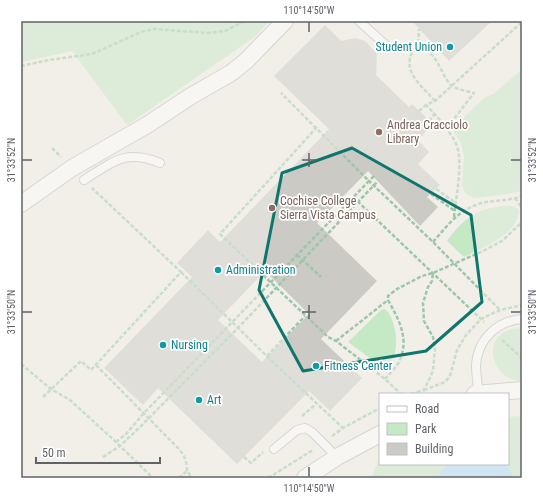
<svg xmlns="http://www.w3.org/2000/svg" width="543" height="499" font-family="'Roboto Condensed',sans-serif">
	<style>
		.green { fill: #c5e8c5 }
		.water { fill: #aadaff }
		.building { fill: #cccac5; fill-rule: evenodd }
		.lines { fill: none; stroke-linecap: round; stroke-linejoin: round }
		.service-casing { stroke: #b5b8bc; stroke-width: 10 }
		.minor-casing { stroke: #b5b8bc; stroke-width: 18 }
		.path { stroke: #9cc7a9; stroke-width: 2.5; stroke-dasharray: 4 2; stroke-linecap: butt }
		.service { stroke: #fff; stroke-width: 8 }
		.minor { stroke: #fff; stroke-width: 16 }
		.marked { fill: none; stroke: #0f766e; stroke-width: 3; stroke-linejoin: round }
		.ticks { fill: none; stroke: #5f6368; stroke-width: 1.5 }
		.culture-dot { fill: #0f9aa8; stroke: #fff; stroke-width: 1.5 }
		.education-dot { fill: #8d6e63; stroke: #fff; stroke-width: 1.5 }
		.labels { text-anchor: middle; dominant-baseline: central; stroke-width: 3.5; stroke-linejoin: round; paint-order: stroke }
		.culture-label { font-size: 12px; fill: #0d838f; stroke: #fff; text-anchor: start }
		.education-label { font-size: 12px; fill: #785e54; stroke: #fff; text-anchor: start }
		.neatline { fill: none; stroke: #5f6368; stroke-width: 1.5 }
		.ticks-label { font-size: 10px; text-anchor: middle; fill: #5f6368 }
	</style>
	<rect width="100%" height="100%" fill="#f1efe8"/>
	<!-- green -->
	<g class="green">
		<polygon points="21,21 269,21 256,36 127,125 72,51 21,62"/>
		<polygon points="522,69 522,191 500,195 473,198 466,194 462,186 464,156 461,143 452,129 484,98 495,93"/>
		<path d="M503 206H513L519 210C519 234 482 248 464 257L447 241C463 219 476 209 503 206Z"/>
		<path d="M384 309C390 312 391 317 393 322 398 341 398 354 386 370L348 342 380 311Z"/>
		<path d="M522 328V381C489 381 478 328 522 328Z"/>
		<polygon points="522,416 522,478 371,478 378,462 380,461 380,464 508,464 508,417"/>
	</g>
	<!-- water -->
	<polygon class="water" points="447,464 503,464 507,466 514,478 437,478"/>
	<!-- building -->
	<g class="building">
		<polygon points="412,21 492,21 449,61"/>
		<path d="M325 25 341 41 356 38 365 41 370 46 377 54 376 75 409 107 412 104 433 124 418 140 429 152 418 164 440 185 427 197 438 207 420 226 368 171 317 223 377 281 321 339 362 378 330 411 309 391 237 464 158 388 143 405 104 368 192 277 177 263 208 230 220 242 329 129 274 76ZM265 271 309 314 262 362 218 320Z"/>
	</g>
	<g class="lines">
		<defs>
			<g id="service">
				<polyline points="359,21 389,48"/>
				<path d="M84 180C111 163 126 148 160 163"/>
				<path d="M478 393C478 384 476 374 476 365 478 339 497 321 522 319"/>
				<polyline points="274,449 297,430 305,428 312,432 337,457"/>
			</g>
			<g id="minor">
				<polyline points="21,204 72,168 147,125 191,96 231,73 246,61 285,21"/>
				<polyline points="475,394 522,390"/>
				<polyline points="305,478 337,457 380,434"/>
			</g>
		</defs>
		<!-- service casing -->
		<use href="#service" class="service-casing"/>
		<!-- minor casing -->
		<use href="#minor" class="minor-casing"/>
		<!-- path -->
		<g class="path">
			<polyline points="418,49 419,29"/>
			<polyline points="21,66 49,60 92,54 141,32 154,29 208,33 225,31 245,21"/>
			<path d="M435 101C422 86 401 71 413 51 436 43 439 73 451 85 455 89 468 91 474 93L454 119 445 127"/>
			<polyline points="419,111 426,105"/>
			<polyline points="429,121 435,113"/>
			<polyline points="317,127 220,234 328,337 336,341 385,379 401,394"/>
			<polyline points="52,148 61,157"/>
			<polyline points="374,176 369,181 433,242 500,310"/>
			<polyline points="436,189 456,203"/>
			<polyline points="431,194 455,211"/>
			<polyline points="353,197 484,322"/>
			<polyline points="515,198 522,208"/>
			<path d="M454 217C456 196 462 171 458 150 456 137 435 114 426 105L435 101 522 22"/>
			<path d="M433 242C448 225 459 209 482 203 495 200 509 201 522 196"/>
			<polyline points="297,255 321,277"/>
			<polyline points="181,272 279,368 343,428"/>
			<polyline points="502,340 522,358"/>
			<polyline points="336,341 388,300"/>
			<polyline points="267,356 305,316"/>
			<polyline points="21,364 51,389 70,400 116,442 153,478"/>
			<path d="M96 365 179 449C185 456 187 462 187 471L192 478"/>
			<path d="M385 379C389 374 396 368 399 362 410 339 399 320 388 300V296L397 289 422 276 433 273 483 251 502 241 522 222"/>
			<polyline points="424,390 445,382 450,376 457,350 466,335 481,319 500,310 522,305"/>
			<polyline points="411,394 424,390 433,371 435,349 433,337 424,321 423,303 428,287 432,281 433,273"/>
			<polyline points="43,397 81,361 91,370 181,272 92,188"/>
			<polyline points="302,416 316,404"/>
			<polyline points="332,436 343,428 380,408"/>
			<polyline points="116,442 126,434 144,413 369,181 281,93"/>
			<polyline points="103,457 120,446 141,426 237,329 378,181"/>
			<polyline points="244,457 251,463 263,452"/>
			<polyline points="179,478 187,471"/>
			<polyline points="268,478 313,450"/>
		</g>
		<!-- service -->
		<use href="#service" class="service"/>
		<!-- minor -->
		<use href="#minor" class="minor"/>
	</g>
	<!-- marked area -->
	<path d="M0 0H543V499H0ZM352 148 471 215 482 302 426 351 303 371 259 290 282 173Z" fill="#f1efe8" fill-opacity=".55" fill-rule="evenodd"/>
	<path class="marked" d="M352 148 471 215 482 302 426 351 303 371 259 290 282 173Z"/>
	<!-- ticks -->
	<path class="ticks" d="M309 22V32M309 153V167M22 160H32M302 160H316M511 160H521M309 305V319M22 312H32M302 312H316M511 312H521M309 467V477"/>
	<!-- markers -->
	<g class="culture-dot">
		<circle cx="450" cy="47" r="4"/>
		<circle cx="218" cy="270" r="4"/>
		<circle cx="163" cy="345" r="4"/>
		<circle cx="316" cy="366" r="4"/>
		<circle cx="199" cy="400" r="4"/>
	</g>
	<g class="education-dot">
		<circle cx="379" cy="132" r="4"/>
		<circle cx="272" cy="208" r="4"/>
	</g>
	<g class="labels">
		<!-- culture labels -->
		<g class="culture-label">
			<text x="442" y="47" text-anchor="end">Student Union</text>
			<text x="226" y="270">Administration</text>
			<text x="171" y="345">Nursing</text>
			<text x="324" y="366">Fitness Center</text>
			<text x="207" y="400">Art</text>
		</g>
		<!-- education labels -->
		<g class="education-label">
			<text x="387" y="125">Andrea Cracciolo<tspan x="387" dy="14">Library</tspan></text>
			<text x="280" y="201">Cochise College<tspan x="280" dy="14">Sierra Vista Campus</tspan></text>
		</g>
	</g>
	<!-- border -->
	<rect width="543" height="499" fill="none" stroke="#ffffff" stroke-width="44"/>
	<!-- legend -->
	<rect x="379" y="393" width="130" height="72" fill="#ffffff" stroke="#bfc1c3"/>
	<rect x="387" y="406" width="20" height="6" fill="#ffffff" stroke="#bfc1c3"/>
	<text x="415" y="413" font-size="12" fill="#5f6368">Road</text>
	<rect x="387" y="423" width="20" height="12" fill="#c5e8c5" stroke="#bfc1c3"/>
	<text x="415" y="433" font-size="12" fill="#5f6368">Park</text>
	<rect x="387" y="443" width="20" height="12" fill="#cccac5" stroke="#bfc1c3"/>
	<text x="415" y="453" font-size="12" fill="#5f6368">Building</text>
	<!-- scale -->
	<path d="M36 457v6h124v-6" fill="none" stroke="#5f6368" stroke-width="2"/>
	<text x="42" y="457" font-size="12" fill="#5f6368" stroke="#ffffff" stroke-width="3" paint-order="stroke">50 m</text>
	<rect x="22" y="22" width="499" height="455" class="neatline"/>
	<g class="ticks-label">
		<text x="309" y="14">110°14'50"W</text>
		<text transform="translate(11 160) rotate(-90)" y="4">31°33'52"N</text>
		<text transform="translate(532 160) rotate(-90)" y="4">31°33'52"N</text>
		<text transform="translate(11 312) rotate(-90)" y="4">31°33'50"N</text>
		<text transform="translate(532 312) rotate(-90)" y="4">31°33'50"N</text>
		<text x="309" y="492">110°14'50"W</text>
	</g>
</svg>
